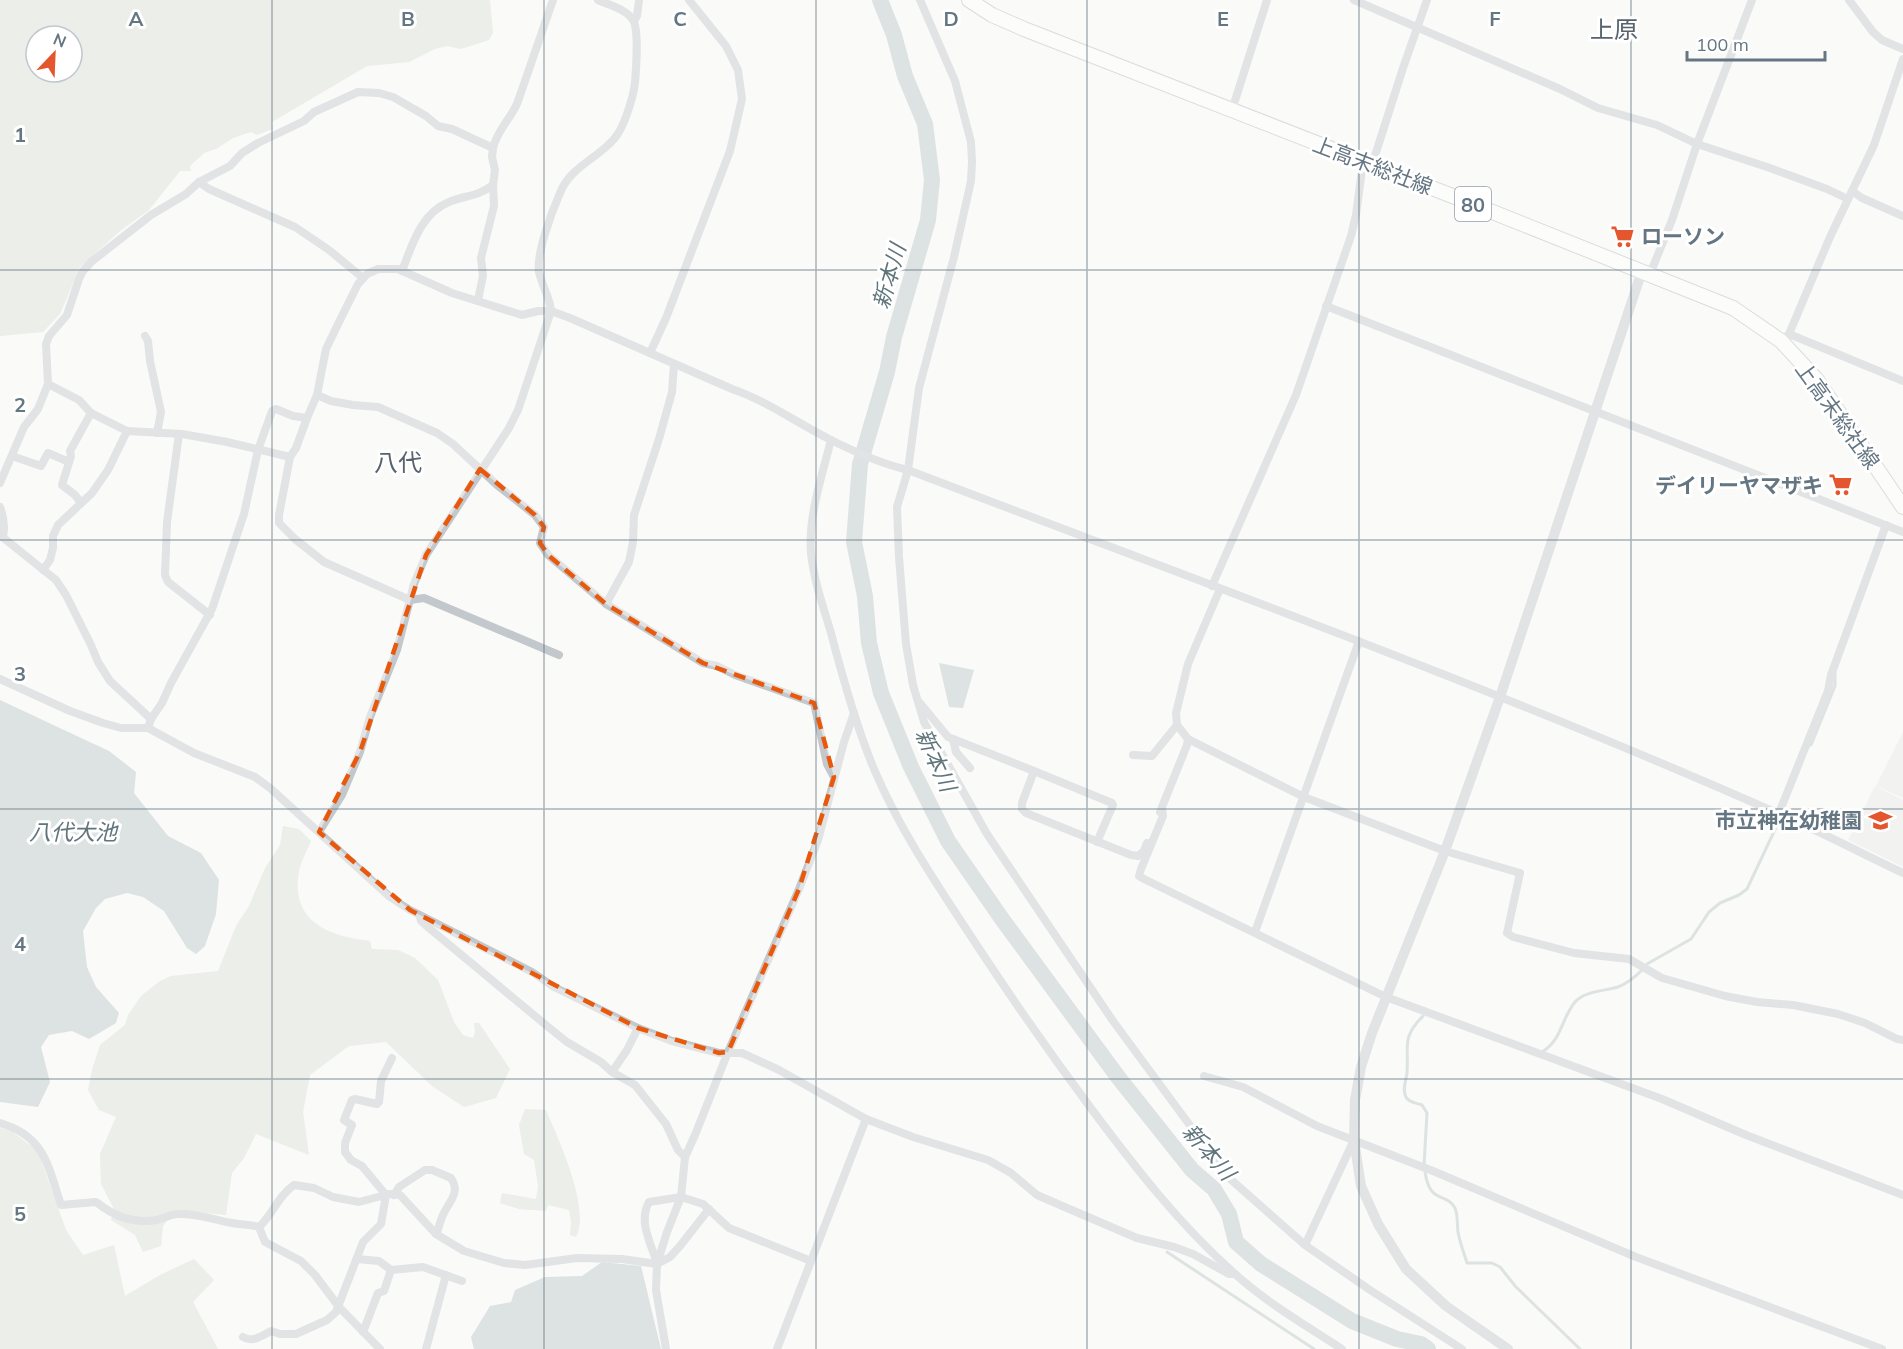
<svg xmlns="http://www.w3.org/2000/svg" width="1903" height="1349" font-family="Mulish,'Noto Sans JP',sans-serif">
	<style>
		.built { fill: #e8e9e9 }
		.green { fill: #dadfd7; fill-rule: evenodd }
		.water { fill: #bbc7cb }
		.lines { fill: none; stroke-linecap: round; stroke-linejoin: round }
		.stream { stroke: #bbc7cb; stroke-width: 3 }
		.river { stroke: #bbc7cb; stroke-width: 16 }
		.primary-casing { stroke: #b5babe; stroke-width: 16 }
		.minor { stroke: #c3c8cc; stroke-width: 8 }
		.tertiary { stroke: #c3c8cc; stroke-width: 10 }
		.primary { stroke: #fff; stroke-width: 14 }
		.marked { fill: none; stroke: #e8590c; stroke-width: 4.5; stroke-dasharray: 12 8; stroke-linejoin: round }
		.grid { fill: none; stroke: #657683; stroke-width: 1.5; stroke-opacity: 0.55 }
		.labels { text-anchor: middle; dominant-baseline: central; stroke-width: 6; stroke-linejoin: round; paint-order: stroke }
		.shield { fill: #fff; stroke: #939fa8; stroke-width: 1.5 }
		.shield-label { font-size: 20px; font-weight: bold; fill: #657683 }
		.street-label { font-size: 21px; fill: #657683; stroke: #fff }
		.poi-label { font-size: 21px; font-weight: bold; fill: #657683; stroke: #fff; text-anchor: end }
		.water-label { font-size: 22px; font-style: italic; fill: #60757c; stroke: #fff }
		.quarter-label { font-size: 24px; fill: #57646e; stroke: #fff }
		.grid-label { font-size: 20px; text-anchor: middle; font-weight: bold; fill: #657683; stroke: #fff; stroke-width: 6; stroke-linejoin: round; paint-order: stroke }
	</style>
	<rect width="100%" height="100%" fill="#fafaf8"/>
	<!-- built -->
	<g class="built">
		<polygon points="1903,732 1903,798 1876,786"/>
		<polygon points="1875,786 1903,800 1903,867 1848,840"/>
	</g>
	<!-- green -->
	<g class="green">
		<path d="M0 0H490L493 33 489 40 461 49 447 46 435 49 409 62 367 66 272 122 273 129 257 135 251 132 233 138 216 149 204 153 190 166 191 171H180L149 210 120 231 80 267 60 314 43 332 0 336ZM36 36H72V72H36Z"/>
		<path d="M283 826 299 829 311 841C307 851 301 861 299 871 290 922 328 936 370 941L372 949 398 950 415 958 438 980 454 1022 463 1035 473 1038 475 1032 474 1023H479L510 1069 496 1098 464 1107 432 1086 386 1042 349 1046 310 1075 303 1112 309 1155 256 1134 244 1158 232 1173 226 1215 175 1210 163 1226 161 1246 143 1252 135 1235 111 1220 114 1209 101 1184 100 1154 116 1117 99 1110 88 1090 92 1070 100 1045 125 1025 128 1015 141 996 160 981 171 976 218 971 236 926 249 906 265 868 280 845Z"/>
		<path d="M525 1109 546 1110C558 1138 591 1209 576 1237L570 1235 571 1222 569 1210 548 1205 546 1211 519 1209 500 1203 502 1193 536 1199 538 1186 534 1160 524 1154 519 1125Z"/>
		<polygon points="0,1128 11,1131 38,1151 66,1230 83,1255 114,1245 125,1296 160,1275 194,1259 214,1280 193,1302 218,1349 0,1349"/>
	</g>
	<!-- water -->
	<g class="water">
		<polygon points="939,663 974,670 963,708 949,707"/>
		<polygon points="0,700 109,751 136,772 134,793 168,836 201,853 219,880 216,914 205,946 196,954 187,948 164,911 143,897 127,893 105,899 96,908 83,931 87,967 96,987 119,1013 116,1023 89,1039 72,1031 49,1035 41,1047 50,1082 38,1107 0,1102"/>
		<polygon points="602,1262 641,1266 661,1349 474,1349 471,1337 490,1306 511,1302 515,1290 545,1277 582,1276"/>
	</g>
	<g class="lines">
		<!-- stream -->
		<g class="stream">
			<polyline points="1811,745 1835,686 1835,673"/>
			<polyline points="1647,964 1691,939 1709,912 1720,903 1739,895 1747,889 1779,821"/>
			<path d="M1423 1016C1401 1038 1409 1046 1407 1073 1406 1080 1402 1090 1406 1097 1409 1103 1417 1103 1422 1105L1427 1113 1424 1165"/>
			<path d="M1542 1052C1562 1040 1561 1019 1575 1002 1584 991 1605 991 1618 987 1628 983 1634 978 1641 971"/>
			<path d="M1425 1171C1429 1205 1447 1192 1455 1208 1458 1215 1457 1224 1458 1232 1460 1243 1464 1253 1467 1263H1492L1500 1267 1516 1287 1580 1349"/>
			<polyline points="1167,1252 1314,1349"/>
		</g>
		<!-- river -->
		<polyline class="river" points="880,0 894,35 905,76 925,124 932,180 928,220 894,337 887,372 860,464 854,542 865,596 869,643 881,693 911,767 948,841 1002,919 1118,1077 1192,1170 1214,1189 1229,1214 1236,1242 1261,1264 1352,1321 1397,1339 1421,1344 1428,1349"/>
		<defs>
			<polyline id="primary" points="969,0 992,15 1024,29 1455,197 1733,308 1781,341 1817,380 1903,507"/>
		</defs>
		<!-- primary casing -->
		<use href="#primary" class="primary-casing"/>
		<!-- minor -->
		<g class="minor">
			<polyline points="920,0 955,81 971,142 972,162 971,181 954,257 919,388 908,470 897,507 899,557 906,644 913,685 924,722 987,834 1113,1021 1228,1177 1305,1245 1370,1290 1462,1349"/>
			<polyline points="1354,0 1560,89 1598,108 1657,125 1697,144 1767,167 1827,189 1848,199"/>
			<polyline points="1849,0 1873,32 1882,40 1903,49"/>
			<polyline points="634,21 637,16 639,0"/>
			<polyline points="1232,110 1267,0"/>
			<polyline points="1372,165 1403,68 1427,0"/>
			<polyline points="199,182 209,189 295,227 329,250 363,278"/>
			<polyline points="1852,191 1862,198 1903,216"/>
			<path d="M402 271C412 245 421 213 449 202 466 195 477 197 493 185"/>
			<polyline points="1650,274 1672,220 1697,144 1752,0"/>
			<polyline points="478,300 483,276 481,258 494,206 493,185 495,170 492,157 493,148"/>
			<polyline points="1326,306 1903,532"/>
			<polyline points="1789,334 1830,237 1874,145 1903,59"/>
			<polyline points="145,336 148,341 150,361 161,412 157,433"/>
			<polyline points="1786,337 1789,334 1903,381"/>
			<polyline points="650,353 666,318 730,151 742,99 738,70 726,46 689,0"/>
			<polyline points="48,384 79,400 91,413 127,431 182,434 227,442 290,457"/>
			<polyline points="317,395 331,401 353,405 378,407 437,433 453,444 497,485 535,515 544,527 540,543 548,555 606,604 703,663 717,666 735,675 814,703 827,764 834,777"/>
			<polyline points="307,418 296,448 290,457 279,515 279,523 295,539 324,562 410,600 424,598 559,655"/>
			<polyline points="179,434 167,522 165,575 168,582 210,615"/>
			<path d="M831 440C822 476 808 516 811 553 814 581 823 606 831 633 843 679 856 726 874 769 901 833 942 892 980 950 1015 1003 1052 1056 1090 1107 1134 1166 1179 1224 1234 1273 1267 1303 1305 1325 1342 1349"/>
			<polyline points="12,456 41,466 48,453 69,462"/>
			<path d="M0 483 24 427 38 409 48 384 46 344 49 336 67 315 79 279 83 271 91 262 151 215 186 194 199 182 230 166 242 153 258 143 304 121 314 112 358 92 379 93 393 97 426 116 438 126 452 129 493 148C497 131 510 119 517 104L553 0"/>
			<polyline points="81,503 75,495 62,485 71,456 70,451 91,413"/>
			<path d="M0 507C4 517 5 527 3 537"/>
			<polyline points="0,535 56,580 66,595 91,645 98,662 110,681 151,719"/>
			<polyline points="43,570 50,560 53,548 53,536 58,525 92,493 108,470 127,431"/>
			<polyline points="1212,586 1296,395 1351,236 1356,215 1363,162"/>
			<polyline points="606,604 629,562 633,542 634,515 659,439 672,392 674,364"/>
			<polyline points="0,679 70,711 103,723 121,728 148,728 194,753 255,777 270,788 390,897 410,910 532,972 554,987 638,1028 672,1041 719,1053 742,1053 779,1070 866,1119 913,1137 988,1160 1011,1173 1037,1195 1060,1205 1137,1238 1174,1247 1193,1254 1229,1274 1235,1274"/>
			<polyline points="920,703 948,737 1034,771 1112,803 1113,805 1097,842"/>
			<path d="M148 728 151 719 162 703 171 683 212 609 244 514 258 450 272 411 276 409 293 416 307 418 317 395 326 349 340 320 358 284 367 274 378 269H398L452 293 522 315 538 311H551L570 318 732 389C767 401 797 423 831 440 855 452 882 464 908 470 1199 581 1492 687 1777 813 1819 831 1861 853 1903 873"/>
			<polyline points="953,739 956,752 970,768"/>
			<polyline points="1188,739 1304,797 1445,851 1520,873 1507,933 1513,937 1574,953 1629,959 1662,978 1725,996 1757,1002 1793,1005 1838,1014 1865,1023 1897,1039 1903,1040"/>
			<polyline points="1133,755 1152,756 1177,725"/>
			<polyline points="1034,771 1022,803 1022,809 1026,813 1131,855 1138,856 1144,851 1147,843"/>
			<polyline points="1162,808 1163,816 1141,869 1139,876 1144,879 1386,997 1662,1099 1746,1135 1903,1195"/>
			<polyline points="1160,812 1187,745 1188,739 1177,725 1176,713 1188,664 1220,589"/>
			<polyline points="1779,813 1828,691 1831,675 1886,525"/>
			<path d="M319 832 342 795 360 752 370 717 397 650 414 584 426 555 509 428 518 410 551 311C550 297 542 286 539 272 536 254 552 211 560 193 570 167 597 159 614 139 624 128 633 98 635 83 636 71 639 29 633 20 626 9 609 5 598 0"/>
			<polyline points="420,917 421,921 429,928 547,1026 567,1042 601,1062 612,1072 635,1085 666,1124 678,1150 685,1157"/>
			<polyline points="1255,932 1359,641"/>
			<polyline points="612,1072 627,1050 638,1028"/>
			<polyline points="1204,1076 1243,1087 1317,1126 1433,1171 1636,1257 1882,1349"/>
			<path d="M0 1123C45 1136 48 1166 61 1205L96 1202C114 1216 132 1224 156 1220 163 1219 170 1214 178 1214 197 1213 214 1220 232 1223 242 1225 250 1224 259 1227L265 1242 301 1261 315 1275 339 1307 380 1349"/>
			<path d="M394 1195 399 1187 425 1170H432L451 1178C461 1193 449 1201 443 1215 440 1221 439 1228 436 1234"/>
			<path d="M259 1227C273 1214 278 1196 294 1185L314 1188 333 1197 359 1202 389 1194 400 1195 436 1234 464 1251 504 1263 525 1265 577 1258 622 1259 657 1264 670 1257 680 1246 709 1209"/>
			<polyline points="1305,1245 1354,1140"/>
			<polyline points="357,1259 379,1261 391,1270 384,1291 378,1293 363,1332"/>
			<path d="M657 1263C651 1244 638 1221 649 1202L681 1197 703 1204 729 1228 811 1261"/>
			<polyline points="391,1270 423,1267 462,1281"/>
			<path d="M243 1337C252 1343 262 1336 271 1331L280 1334H296L327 1320 336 1312 363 1242 381 1224 386 1195 362 1166 351 1160 345 1152V1143L352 1125 344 1120 352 1100 355 1099 377 1104 379 1102 381 1081 392 1058"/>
			<polyline points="426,1349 446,1275"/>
			<polyline points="666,1349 656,1290 657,1264 667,1232 681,1197 685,1157 695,1135 728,1052 799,889 818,840 844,742 854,713"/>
			<polyline points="777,1349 866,1119"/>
		</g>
		<!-- tertiary -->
		<polyline class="tertiary" points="1508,1349 1446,1306 1406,1269 1378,1224 1361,1186 1354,1140 1355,1100 1361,1067 1372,1033 1445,851 1500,697 1642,271"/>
		<!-- primary -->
		<use href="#primary" class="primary"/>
	</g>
	<!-- marked area -->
	<path d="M0 0H1903V1349H0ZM480 469 535 515 544 527 540 543 548 555 606 604 703 663 814 703 834 777 799 889 728 1052 719 1053 638 1028 410 910 319 832 360 752 426 555Z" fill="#fafaf8" fill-opacity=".55" fill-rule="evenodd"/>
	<path class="marked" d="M480 469 535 515 544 527 540 543 548 555 606 604 703 663 814 703 834 777 799 889 728 1052 719 1053 638 1028 410 910 319 832 360 752 426 555Z"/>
	<!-- grid -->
	<path class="grid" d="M272 0V1349M544 0V1349M816 0V1349M1087 0V1349M1359 0V1349M1631 0V1349M0 270H1903M0 540H1903M0 809H1903M0 1079H1903"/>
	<!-- icons -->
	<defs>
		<symbol id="supermarket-bare" viewBox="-9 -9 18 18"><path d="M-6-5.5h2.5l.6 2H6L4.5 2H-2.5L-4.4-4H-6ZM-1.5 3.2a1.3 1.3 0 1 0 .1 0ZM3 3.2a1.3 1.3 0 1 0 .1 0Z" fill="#e4572e" stroke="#fff" stroke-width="2.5" paint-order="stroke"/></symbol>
		<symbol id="school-bare" viewBox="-9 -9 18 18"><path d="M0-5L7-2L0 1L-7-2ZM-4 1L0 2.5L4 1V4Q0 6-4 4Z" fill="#e4572e" stroke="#fff" stroke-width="2.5" paint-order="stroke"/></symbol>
	</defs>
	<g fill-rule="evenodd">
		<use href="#supermarket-bare" x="1606" y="220" width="33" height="33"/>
		<use href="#supermarket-bare" x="1824" y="468" width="33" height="33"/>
		<use href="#school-bare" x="1864" y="804" width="33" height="33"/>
	</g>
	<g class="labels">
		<!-- shield labels -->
		<rect class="shield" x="1455" y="187" width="36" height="34" rx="4.5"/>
		<g class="shield-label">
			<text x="1473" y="204">80</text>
		</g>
		<!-- street labels -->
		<g class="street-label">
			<text transform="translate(1373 165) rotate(21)">上高末総社線</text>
			<text transform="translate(1838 415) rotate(54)">上高末総社線</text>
		</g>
		<!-- poi labels -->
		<g class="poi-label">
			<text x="1641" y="236" text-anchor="start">ローソン</text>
			<text x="1823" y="485">デイリーヤマザキ</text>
			<text x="1862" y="820">市立神在幼稚園</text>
		</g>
		<!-- water labels -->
		<g class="water-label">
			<text transform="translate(889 276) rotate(-74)">新本川</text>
			<text transform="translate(936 760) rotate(66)">新本川</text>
			<text x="73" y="832">八代大池</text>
			<text transform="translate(1209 1152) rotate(49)">新本川</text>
		</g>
		<!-- quarter labels -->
		<g class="quarter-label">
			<text x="1614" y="29">上原</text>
			<text x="398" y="462">八代</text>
		</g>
	</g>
	<g class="grid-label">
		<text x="136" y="26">A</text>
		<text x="408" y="26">B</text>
		<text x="680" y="26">C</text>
		<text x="951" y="26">D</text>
		<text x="1223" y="26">E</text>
		<text x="1495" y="26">F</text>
		<text x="20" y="142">1</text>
		<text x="20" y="412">2</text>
		<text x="20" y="681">3</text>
		<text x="20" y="951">4</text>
		<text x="20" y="1221">5</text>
	</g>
	<!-- north arrow -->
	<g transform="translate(54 54) rotate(23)"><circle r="28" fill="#ffffff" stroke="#c1c8cd" stroke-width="1.5"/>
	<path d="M0-4.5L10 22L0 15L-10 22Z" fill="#e4572e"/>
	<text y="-9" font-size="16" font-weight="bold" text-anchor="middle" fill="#657683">N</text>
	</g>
	<!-- scale -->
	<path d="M1687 51v9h138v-9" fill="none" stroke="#657683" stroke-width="3"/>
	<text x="1696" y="51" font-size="18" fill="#657683" stroke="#ffffff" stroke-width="4.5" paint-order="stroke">100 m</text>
</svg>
